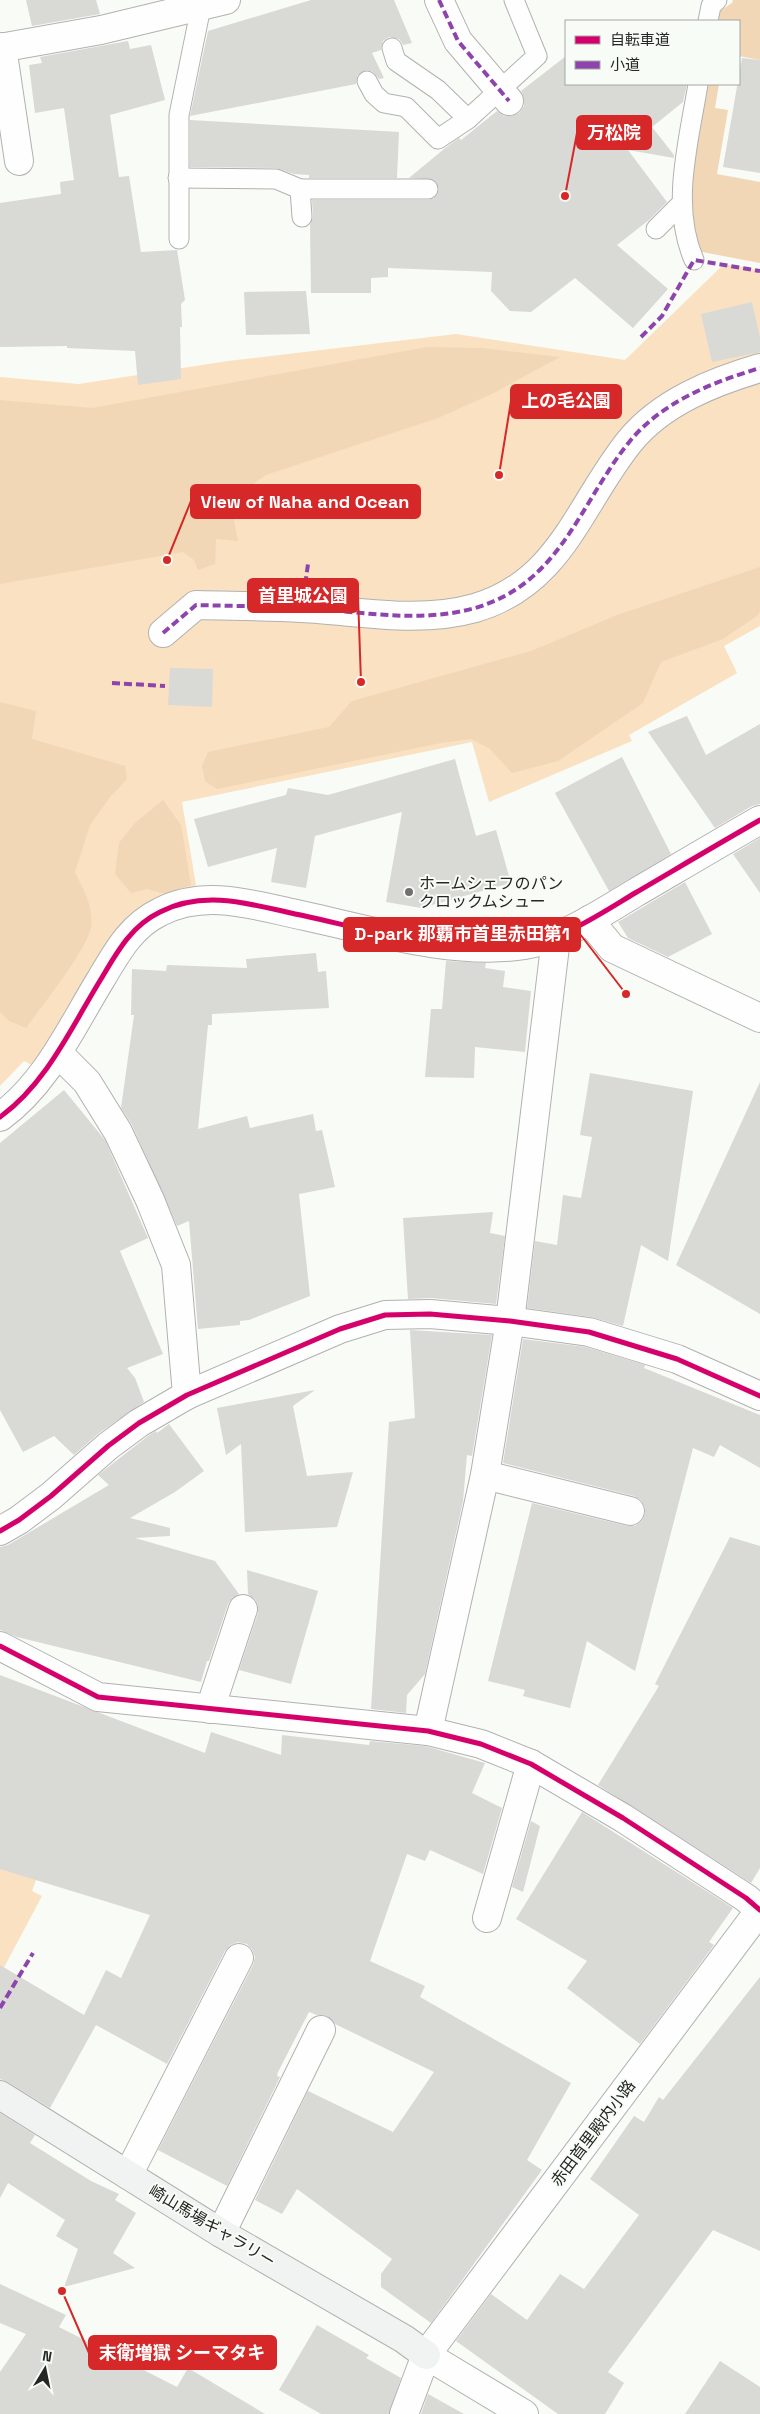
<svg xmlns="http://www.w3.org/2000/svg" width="760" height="2414" font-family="'Space Grotesk','Noto Sans JP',sans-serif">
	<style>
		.green { fill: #fae1c1 }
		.forest { fill: #f1d7b6 }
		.building { fill: #d9d9d6 }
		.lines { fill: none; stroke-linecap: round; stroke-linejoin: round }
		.lane-casing { stroke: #b1b2b0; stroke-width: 21 }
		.street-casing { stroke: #b1b2b0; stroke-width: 30 }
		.secondary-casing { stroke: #b1b2b0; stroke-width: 30 }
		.lane { stroke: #fefefe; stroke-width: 19 }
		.street { stroke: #fefefe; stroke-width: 28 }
		.secondary { stroke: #f0f3f2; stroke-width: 28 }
		.quiet { stroke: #8e44ad; stroke-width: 4; stroke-dasharray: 8 4; stroke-linecap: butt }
		.cycleway-casing { stroke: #f8fcf6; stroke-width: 8 }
		.cycleway { stroke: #d6006c; stroke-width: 5 }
		.poi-dot { fill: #70716e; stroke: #f8fcf6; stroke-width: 2 }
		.labels { text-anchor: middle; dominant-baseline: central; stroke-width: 4; stroke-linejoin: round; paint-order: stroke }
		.poi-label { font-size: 16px; fill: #262725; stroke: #f8fcf6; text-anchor: start }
		.street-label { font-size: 16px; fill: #262725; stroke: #f8fcf6 }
		.leader { fill: none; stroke: #d62828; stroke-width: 2 }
		.callout-dot { fill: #d62828; stroke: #f8fcf6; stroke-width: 2 }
		.callout { fill: #d62828; stroke: #d62828; stroke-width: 2 }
		.callout-label { font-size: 18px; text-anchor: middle; font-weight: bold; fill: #fff }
	</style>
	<rect width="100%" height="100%" fill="#f9fbf7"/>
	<!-- green -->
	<g class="green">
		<polygon points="724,264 760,270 760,626 724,646 737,673 629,735 632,741 489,802 472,742 182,802 196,885 178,893 121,927 96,958 83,994 36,1067 24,1061 0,1086 0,377 79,384 228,361 456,334 625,360"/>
		<polygon points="0,1854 38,1874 32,1891 42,1896 0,1975"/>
	</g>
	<!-- forest -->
	<g class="forest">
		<polygon points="733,0 760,0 760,60 739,56 739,21 716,21 717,13 732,3"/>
		<polygon points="705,84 719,84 715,108 728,110 717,174 760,182 760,263 697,251 688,184"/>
		<polygon points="427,347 483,348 560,357 494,393 438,418 266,475 230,500 238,541 216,539 215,564 198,570 194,560 183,552 0,584 0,400 92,408"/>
		<polygon points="760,567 760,612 757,616 723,639 661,662 643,703 558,761 512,773 490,749 471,739 441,743 217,789 205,781 202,766 208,752 329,727 352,701 531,651 617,615"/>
		<path d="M0 702 36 711 32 739 125 766 127 779 110 797 90 825 75 872C83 889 94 907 91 927 87 950 41 1007 26 1028L9 1021 0 1012Z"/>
		<polygon points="163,800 181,825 191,885 166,894 147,889 131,893 115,874 119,843 135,823"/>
	</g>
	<!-- building -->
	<g class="building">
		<polygon points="26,0 96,0 100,14 32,26"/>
		<polygon points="311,0 394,0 412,43 403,45 399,39 389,37 383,41 381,50 372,53 384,78 379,79 373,72 367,70 358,75 356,84 190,116 208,31"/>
		<polygon points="128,41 130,49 151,45 165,100 110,115 119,177 129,176 141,252 177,250 185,300 181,304 182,327 180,327 181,379 138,385 135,351 67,348 67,346 0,347 0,203 61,194 60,182 74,180 64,108 35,113 29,65 42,63 40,57"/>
		<polygon points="566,56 566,84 687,84 683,102 652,127 674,155 674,158 628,150 667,202 649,220 617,245 668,289 633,328 575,278 531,312 510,311 491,291 492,272 388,268 388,277 371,278 371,293 311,293 310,225 313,217 312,200 428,200 434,198 439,189 434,180 409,178 444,149 459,138 461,140 497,111 504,116 511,116 519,113 524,106 524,98 521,91"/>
		<polygon points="742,58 760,60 760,173 723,167"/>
		<polygon points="190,120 399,132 397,178 309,178 309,175 294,174 276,168 190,167"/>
		<polygon points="306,291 310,334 246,335 244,292"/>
		<polygon points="752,302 760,338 760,352 712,362 701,314"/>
		<polygon points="170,668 213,669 212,707 168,705"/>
		<polygon points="687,716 706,755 760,724 760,804 752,806 715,828 648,732"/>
		<polygon points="622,757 671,854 609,891 555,793"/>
		<polygon points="455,759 476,836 496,830 511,883 421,908 386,902 402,812 315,836 306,888 271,882 277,848 208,867 194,819 286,795 288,788 328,795"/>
		<polygon points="760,838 760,893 733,854"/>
		<polygon points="685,882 712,934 668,957 628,938 618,922"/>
		<polygon points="316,953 318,972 326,971 329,1008 212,1014 212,1025 208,1025 198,1129 247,1116 250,1128 313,1114 316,1131 322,1130 335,1187 299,1194 310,1296 249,1320 240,1321 240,1325 198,1329 189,1221 177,1226 132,1125 121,1108 134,1015 131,1015 132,969 166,971 167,965 247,968 246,959"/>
		<polygon points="446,961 486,963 485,968 505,971 503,987 531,991 525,1052 475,1047 474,1078 425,1077 431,1009 442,1009"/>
		<polygon points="590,1073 693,1091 668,1261 641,1245 623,1326 591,1317 527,1308 535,1241 557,1245 563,1195 581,1198 592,1137 580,1135"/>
		<polygon points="760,1082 760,1314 676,1265"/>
		<polygon points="64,1090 105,1140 148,1238 120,1251 163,1354 127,1368 135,1378 144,1402 99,1433 74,1455 54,1436 23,1452 0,1410 0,1143"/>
		<polygon points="493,1212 490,1233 505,1236 496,1304 431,1298 408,1299 403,1218"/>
		<polygon points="410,1330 492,1335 472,1456 467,1455 463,1501 425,1674 407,1695 406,1713 371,1709 389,1422 415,1418"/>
		<polygon points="523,1339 586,1347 645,1365 644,1368 760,1415 760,1468 720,1445 714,1457 693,1448 635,1671 587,1641 570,1708 523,1696 525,1690 488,1681 532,1503 627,1526 635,1526 642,1521 645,1514 645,1507 641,1500 634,1496 503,1463"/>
		<polygon points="315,1390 293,1406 307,1476 353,1472 337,1527 245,1532 241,1444 226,1455 217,1408"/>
		<polygon points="169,1424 204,1471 175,1492 130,1518 170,1528 170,1536 135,1538 215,1561 239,1594 232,1598 228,1604 209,1661 207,1661 201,1682 17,1637 0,1630 0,1547 8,1545 109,1485 98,1475 148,1436 156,1431 157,1433"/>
		<polygon points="730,1537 760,1546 760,1868 751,1883 598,1785 659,1686 655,1684"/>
		<polygon points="247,1570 318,1591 291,1684 239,1670 258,1613 258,1605 255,1599 248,1594"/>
		<polygon points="0,1675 205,1753 211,1732 281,1755 282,1735 369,1745 370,1741 425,1746 485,1763 472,1793 502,1808 483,1874 430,1850 425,1861 407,1854 370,1961 425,1986 420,1997 571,2083 527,2160 542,2170 431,2323 381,2287 381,2274 392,2259 297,2189 282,2214 255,2200 308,2091 393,2132 434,2072 335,2024 327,2016 317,2015 309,2012 278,2072 277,2076 280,2077 227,2186 158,2150 253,1965 255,1957 252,1949 247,1944 238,1942 230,1945 225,1951 167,2064 96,2025 50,2108 8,2082 0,2079 0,1965 84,2015 106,1970 121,1978 150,1915 0,1869"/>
		<polygon points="582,1812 733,1908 709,1942 714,1945 640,2044 567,1988 587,1961 516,1919"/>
		<polygon points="531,1821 540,1826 523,1892 512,1887"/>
		<polygon points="760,1977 760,2251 713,2230 608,2372 624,2383 605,2414 558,2414 456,2341 491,2294 527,2320 560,2274 584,2289 639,2215 590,2179 634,2116 644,2122 659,2097 663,2100"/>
		<polygon points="0,2113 35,2135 30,2143 91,2181 119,2194 115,2200 136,2213 113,2253 135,2268 64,2287 78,2249 56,2236 65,2220 8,2183 0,2198"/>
		<polygon points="0,2284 66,2315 59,2327 177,2387 188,2368 265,2414 0,2414 0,2372 26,2334 0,2323"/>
		<polygon points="317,2325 369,2355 366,2358 401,2378 389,2414 321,2414 279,2390"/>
		<polygon points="720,2361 760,2387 760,2414 685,2414"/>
		<polygon points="428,2394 464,2414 421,2414"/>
	</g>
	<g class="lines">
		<defs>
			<g id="lane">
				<polyline points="708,21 711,6 717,0"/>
				<polyline points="392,48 396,61 438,90 468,119 537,56 514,0"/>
				<polyline points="367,81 374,94 384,103 406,107 438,139 468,119"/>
				<polyline points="178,178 276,179 300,189 302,217"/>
				<polyline points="300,189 428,189"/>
				<polyline points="656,229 682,203"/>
				<polyline points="179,239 179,115 201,7"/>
				<path d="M694 260C670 205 689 141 698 84"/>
			</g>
			<g id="street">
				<polyline points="439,0 458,41 509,101"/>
				<polyline points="2,47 19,161"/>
				<polyline points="0,48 101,30 226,0"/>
				<path d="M163 633 196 605C231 606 267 606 302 608 359 611 418 624 475 608 561 583 579 504 630 441 662 402 713 382 760 368"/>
				<polyline points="589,920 612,948 760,1018"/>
				<polyline points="58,1053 87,1082 118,1132 150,1200 176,1265 187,1395"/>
				<path d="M0 1117C47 1083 72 1026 101 979 117 952 131 926 160 912 207 888 256 906 305 916 373 931 455 956 525 945 565 938 600 914 635 893 676 869 718 844 760 820"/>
				<polyline points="485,1475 630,1511"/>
				<polyline points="0,1531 19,1520 51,1496 108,1446 139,1423 187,1395 340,1329 385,1315 430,1314 510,1321 589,1332 677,1359 760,1396"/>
				<polyline points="0,1646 98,1697 428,1731 481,1744 531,1764 623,1818 746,1898 760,1910"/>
				<polyline points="210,1709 243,1609"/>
				<polyline points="428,1731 485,1475 510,1321 556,938"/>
				<polyline points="487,1918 531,1764"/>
				<polyline points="128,2175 239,1958"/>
				<polyline points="221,2233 321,2030"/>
				<polyline points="426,2355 524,2414"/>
				<polyline points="404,2414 426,2355 760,1910"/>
			</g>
			<polyline id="secondary" points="0,2095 221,2233 404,2339 426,2355"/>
		</defs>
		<!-- lane casing -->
		<use href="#lane" class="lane-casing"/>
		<!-- street casing -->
		<use href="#street" class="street-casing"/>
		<!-- secondary casing -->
		<use href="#secondary" class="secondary-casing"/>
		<!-- lane -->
		<use href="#lane" class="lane"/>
		<!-- street -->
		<use href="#street" class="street"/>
		<!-- secondary -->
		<use href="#secondary" class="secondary"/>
		<!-- quiet -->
		<g class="quiet">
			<polyline points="439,0 458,41 509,101"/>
			<polyline points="641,337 662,316 694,260 760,271"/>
			<polyline points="302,608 308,564"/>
			<path d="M163 633 196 605C231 606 267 606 302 608 359 611 418 624 475 608 561 583 579 504 630 441 662 402 713 382 760 368"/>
			<polyline points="112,683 165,686"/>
			<polyline points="0,2008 33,1953"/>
		</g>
		<defs>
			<g id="cycleway">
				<path d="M0 1117C47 1083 72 1026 101 979 117 952 131 926 160 912 207 888 256 906 305 916 373 931 455 956 525 945 565 938 600 914 635 893 676 869 718 844 760 820"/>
				<polyline points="0,1531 19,1520 51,1496 108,1446 139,1423 187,1395 340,1329 385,1315 430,1314 510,1321 589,1332 677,1359 760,1396"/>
				<polyline points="0,1646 98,1697 428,1731 481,1744 531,1764 623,1818 746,1898 760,1910"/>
			</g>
		</defs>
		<!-- cycleway casing -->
		<use href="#cycleway" class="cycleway-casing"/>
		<!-- cycleway -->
		<use href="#cycleway" class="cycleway"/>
	</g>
	<!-- markers -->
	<circle class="poi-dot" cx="409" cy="892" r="5"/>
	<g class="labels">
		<!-- poi labels -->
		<g class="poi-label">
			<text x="419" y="883">ホームシェフのパン<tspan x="419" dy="18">クロックムシュー</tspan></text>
		</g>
		<!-- street labels -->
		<g class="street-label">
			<text transform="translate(593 2133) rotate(-53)">赤田首里殿内小路</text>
			<text transform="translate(212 2226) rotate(31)">崎山馬場ギャラリー</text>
		</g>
	</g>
	<!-- callouts -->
	<path class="leader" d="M565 196L577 133M499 475L511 401M167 560L191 501M361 682L358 596M626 994L580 934M62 2291L89 2353"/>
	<g class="callout-dot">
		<circle cx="565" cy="196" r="5"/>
		<circle cx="499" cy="475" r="5"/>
		<circle cx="167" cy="560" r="5"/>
		<circle cx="361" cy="682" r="5"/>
		<circle cx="626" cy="994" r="5"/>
		<circle cx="62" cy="2291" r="5"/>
	</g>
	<g class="callout">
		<rect x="577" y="116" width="74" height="33" rx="5"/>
		<rect x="511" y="385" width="110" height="33" rx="5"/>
		<rect x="191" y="485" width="229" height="33" rx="5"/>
		<rect x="248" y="579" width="110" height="33" rx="5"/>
		<rect x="344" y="918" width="236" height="33" rx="5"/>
		<rect x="89" y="2336" width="187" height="33" rx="5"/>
	</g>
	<g class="callout-label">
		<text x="614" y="139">万松院</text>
		<text x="566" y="407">上の毛公園</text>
		<text x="305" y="508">View of Naha and Ocean</text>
		<text x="303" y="602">首里城公園</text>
		<text x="462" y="940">D-park 那覇市首里赤田第1</text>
		<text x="182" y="2359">末衛増獄 シーマタキ</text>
	</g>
	<!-- legend -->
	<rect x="565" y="20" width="175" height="65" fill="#f8fcf6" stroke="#a4a7a2"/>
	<rect x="575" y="36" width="25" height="8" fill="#d6006c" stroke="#a4a7a2"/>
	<text x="610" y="45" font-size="15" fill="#262725">自転車道</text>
	<rect x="575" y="61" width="25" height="8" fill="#8e44ad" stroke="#a4a7a2"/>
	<text x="610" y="70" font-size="15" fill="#262725">小道</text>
	<!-- north arrow -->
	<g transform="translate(45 2369) rotate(10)" stroke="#f8fcf6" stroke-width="4" paint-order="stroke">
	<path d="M0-4L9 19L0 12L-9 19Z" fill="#262725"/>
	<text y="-8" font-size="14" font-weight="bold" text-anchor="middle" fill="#262725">N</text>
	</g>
</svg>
